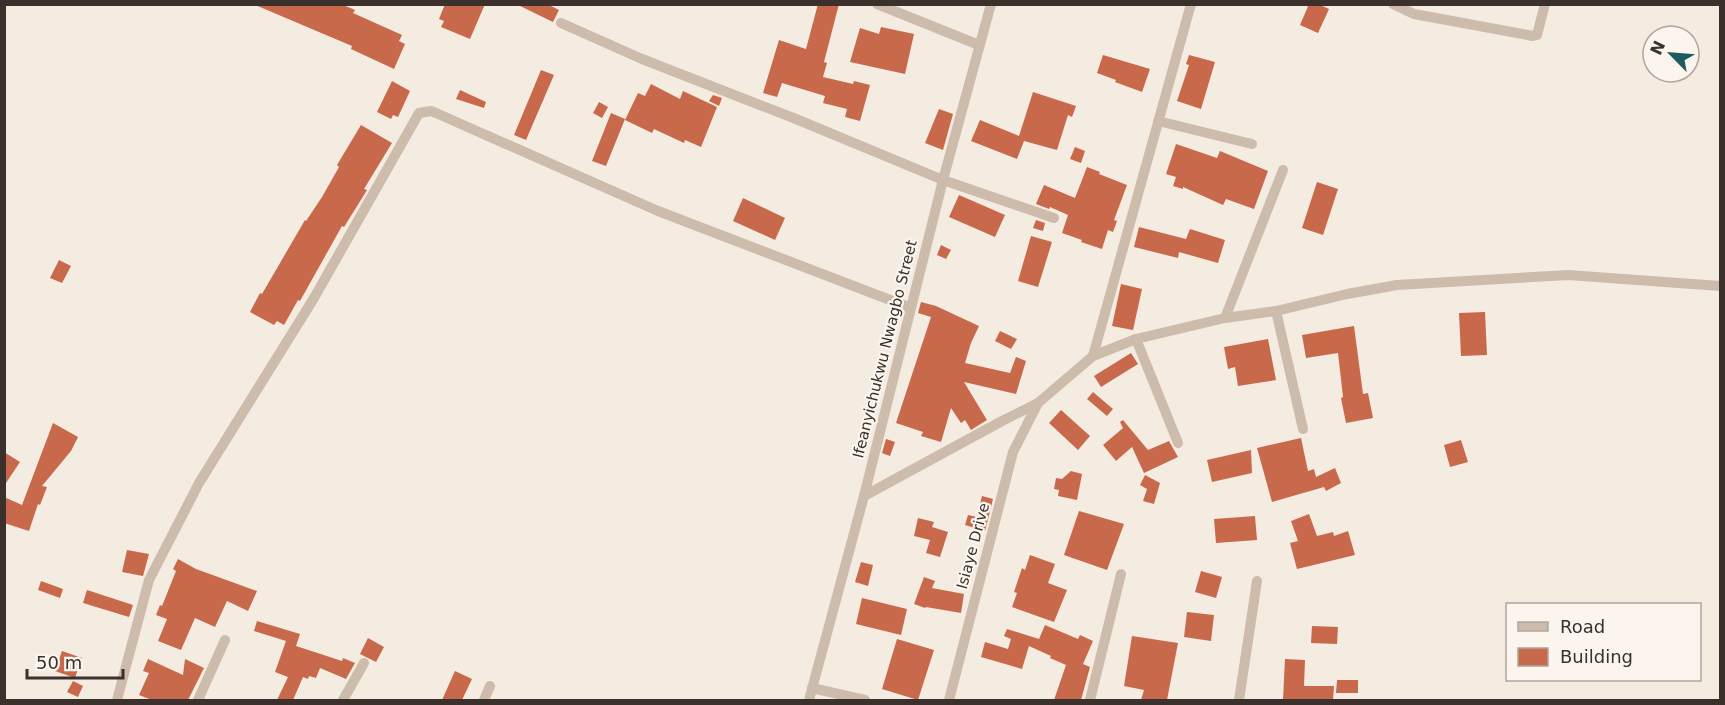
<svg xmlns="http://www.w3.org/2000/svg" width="1725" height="705" font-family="'DejaVu Sans',sans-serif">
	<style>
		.building { fill: #c8694b }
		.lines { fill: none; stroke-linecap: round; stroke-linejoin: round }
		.street { stroke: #cdbbac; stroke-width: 10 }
		.labels { text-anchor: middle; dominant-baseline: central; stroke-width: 4.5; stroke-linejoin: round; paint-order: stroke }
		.street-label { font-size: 15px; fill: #3b302b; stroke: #fbf5ee }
	</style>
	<rect width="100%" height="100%" fill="#f4ebe1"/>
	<!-- building -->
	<g class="building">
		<polygon points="253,4 341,4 355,10 353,13 402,35 399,41 405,44 394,69 351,49 352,46"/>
		<polygon points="445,4 485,4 470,39 441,27 444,21 439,19"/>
		<polygon points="516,4 547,4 559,10 553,22"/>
		<polygon points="818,4 839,4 824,62 827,63 823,77 853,84 854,81 870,85 860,121 845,117 847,109 823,103 825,96 782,83 777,97 763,93 779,40 806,49"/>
		<polygon points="1309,4 1318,4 1329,9 1318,33 1300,25"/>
		<polygon points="881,27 914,34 905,74 850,62 860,28 879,34"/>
		<polygon points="1103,55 1150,69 1142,92 1115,82 1116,80 1097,73"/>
		<polygon points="1189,55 1215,62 1201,109 1177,101 1189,65 1186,64"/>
		<polygon points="541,70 554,75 526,140 514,135"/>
		<polygon points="392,81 410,91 398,117 393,115 391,119 377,112"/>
		<polygon points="651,84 680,99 683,91 717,107 701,147 685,140 684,143 654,129 652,133 625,120 638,93 645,96"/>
		<polygon points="460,90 486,102 484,108 456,99"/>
		<polygon points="1033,92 1076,106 1072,117 1068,115 1057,150 1024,141 1017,159 971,141 980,120 1019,136"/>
		<polygon points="713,95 722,98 719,106 709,101"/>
		<polygon points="599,102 608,107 602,118 593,113"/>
		<polygon points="939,109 953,114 943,150 925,143"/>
		<polygon points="611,113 625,119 606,166 592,161"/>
		<polygon points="361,125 392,143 364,189 367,190 359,203 344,227 342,226 300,301 298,300 284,325 277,321 274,325 250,312 260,293 262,294 305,220 306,221 322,197 339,167 337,165"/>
		<polygon points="1176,144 1217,158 1220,151 1268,171 1254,209 1226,199 1223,205 1183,187 1183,189 1173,186 1176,177 1166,174"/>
		<polygon points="1075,147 1085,151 1081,163 1070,159"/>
		<polygon points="1087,167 1100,172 1099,174 1127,185 1114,220 1117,221 1113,232 1108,230 1102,249 1081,242 1082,240 1062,233 1068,215 1050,207 1049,209 1036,204 1044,185 1075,198"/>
		<polygon points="1317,182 1338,189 1323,235 1302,228"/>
		<polygon points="959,195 1005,215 995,237 949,217"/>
		<polygon points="743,198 785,218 775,240 733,221"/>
		<polygon points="1036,220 1045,223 1043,231 1033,228"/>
		<polygon points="1139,227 1186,239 1190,229 1225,240 1218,263 1179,252 1178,258 1134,247"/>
		<polygon points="1031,236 1052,242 1038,287 1018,281"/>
		<polygon points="941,245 951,250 946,259 937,255"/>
		<polygon points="59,260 71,266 62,283 50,278"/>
		<polygon points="1121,284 1142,289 1133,330 1112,326"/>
		<polygon points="921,302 936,306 979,326 971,343 965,363 1010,373 1016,357 1026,361 1016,394 964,382 987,420 971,430 965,420 961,423 951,408 941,442 921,436 923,432 896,423 931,317 918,313"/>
		<polygon points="1485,312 1487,355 1461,356 1459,313"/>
		<polygon points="1354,326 1363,394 1368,393 1373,418 1346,423 1341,398 1343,397 1338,353 1306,358 1302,335"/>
		<polygon points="1000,331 1017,339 1011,349 995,341"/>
		<polygon points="1268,339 1276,380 1238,386 1235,367 1228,369 1224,347"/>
		<polygon points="1131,353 1138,364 1101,387 1094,376"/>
		<polygon points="1093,392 1113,409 1107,416 1087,399"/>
		<polygon points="1061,410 1090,436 1078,450 1049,423"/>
		<polygon points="1123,420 1148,450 1169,441 1178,457 1144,473 1132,447 1116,461 1103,445 1123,428 1120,422"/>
		<polygon points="53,423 78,437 71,451 42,486 47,487 40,505 38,504 29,531 4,523 4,497 22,505"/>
		<polygon points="1301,438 1308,471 1314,469 1316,477 1335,468 1341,483 1326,491 1324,487 1272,502 1257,448"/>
		<polygon points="886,439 895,442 890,456 882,453"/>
		<polygon points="1461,440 1468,462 1450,467 1444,445"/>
		<polygon points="1251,450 1252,473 1212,482 1207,460"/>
		<polygon points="4,452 20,462 4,486"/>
		<polygon points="1071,471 1082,474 1077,500 1058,496 1059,490 1054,489 1056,478 1062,479"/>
		<polygon points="1145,475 1160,483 1154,504 1143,501 1147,489 1140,485"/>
		<polygon points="982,496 993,499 985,531 965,525 968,515 977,517"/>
		<polygon points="1079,511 1124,524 1107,570 1064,555"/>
		<polygon points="1309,514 1317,536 1333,532 1334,536 1348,531 1355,555 1297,569 1290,543 1298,541 1291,521"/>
		<polygon points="1255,516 1257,540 1216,543 1214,519"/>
		<polygon points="918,518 934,522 932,527 948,532 940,557 926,553 930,540 914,536"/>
		<polygon points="127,550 149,554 143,576 122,572"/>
		<polygon points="1030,555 1055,564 1048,583 1067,590 1054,622 1012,607 1017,593 1014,592 1022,568 1025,570"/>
		<polygon points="178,559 196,569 257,591 248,611 227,601 215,627 195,618 181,650 158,641 167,619 156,615 160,605 162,606 176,571 173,569"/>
		<polygon points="861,562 873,565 868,586 855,582"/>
		<polygon points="1201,571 1222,577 1216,598 1195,592"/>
		<polygon points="924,577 935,581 932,588 964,594 961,613 926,607 925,608 914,604"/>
		<polygon points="41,581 63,589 60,598 38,590"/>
		<polygon points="87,590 133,605 129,617 83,603"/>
		<polygon points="862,598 907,609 901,635 856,624"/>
		<polygon points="1187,612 1214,615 1211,641 1184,637"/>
		<polygon points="257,621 300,634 296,646 342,661 343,658 355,663 346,679 320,668 316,678 309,676 308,679 303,677 293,700 277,700 288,677 275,672 286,641 254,631"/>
		<polygon points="1045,625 1078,639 1080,635 1093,641 1083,664 1090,667 1081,700 1054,700 1066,665 1050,658 1051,656 1029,646 1022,669 981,657 985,642 1008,649 1011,639 1004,636 1007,629 1039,639"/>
		<polygon points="1312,626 1338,627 1337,644 1311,643"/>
		<polygon points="1132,636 1178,643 1167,700 1141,700 1144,690 1124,686"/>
		<polygon points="368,638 384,647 376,662 360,654"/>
		<polygon points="897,639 934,650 918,700 882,689"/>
		<polygon points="62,651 82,658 75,678 55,671"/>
		<polygon points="148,659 183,675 185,659 204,668 188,700 152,700 139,695 149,673 143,671"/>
		<polygon points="1285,659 1305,660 1304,686 1334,686 1333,700 1283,700"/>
		<polygon points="455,671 472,679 462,700 442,700"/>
		<polygon points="1337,680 1358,680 1358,693 1336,693"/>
		<polygon points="73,681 83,686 78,697 67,692"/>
	</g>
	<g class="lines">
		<!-- street -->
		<g class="street">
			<polyline points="877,4 979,45"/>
			<polyline points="1393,4 1414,14 1533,36 1537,35 1545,4"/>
			<polyline points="561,23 642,59 796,119 943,180 1054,218"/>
			<polyline points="1158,121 1252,144"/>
			<polyline points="1276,311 1303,429"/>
			<polyline points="1225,318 1283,170"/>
			<polyline points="1136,339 1178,443"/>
			<polyline points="1093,356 1191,4"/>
			<polyline points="864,496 1002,421 1038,403 1093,356 1136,339 1225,318 1276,311 1347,294 1397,285 1568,275 1720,286"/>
			<polyline points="812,688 865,700"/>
			<polyline points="117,700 149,580 199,483 314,298 419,113 431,111 436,113 658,211 911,308"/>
			<polyline points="198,700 225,640"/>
			<polyline points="343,700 364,663"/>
			<polyline points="484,700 490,686"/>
			<polyline points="809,700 864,496 943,180 991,4"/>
			<polyline points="949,700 1013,452 1038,403"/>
			<polyline points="1090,700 1121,574"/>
			<polyline points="1239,700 1257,581"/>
		</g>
	</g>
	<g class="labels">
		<!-- street labels -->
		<g class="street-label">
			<text transform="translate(885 349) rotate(-76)">Ifeanyichukwu Nwagbo Street</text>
			<text transform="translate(973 546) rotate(-75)">Isiaye Drive</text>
		</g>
	</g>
	<!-- border -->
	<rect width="1725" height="705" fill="none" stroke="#3b302b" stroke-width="12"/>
	<!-- legend -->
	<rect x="1506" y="603" width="195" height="78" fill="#fbf5ee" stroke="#aea6a0" stroke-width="1.5"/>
	<rect x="1518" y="622" width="30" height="9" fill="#cdbbac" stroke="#aea6a0" stroke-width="1.5"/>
	<text x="1560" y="633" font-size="18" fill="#3b302b">Road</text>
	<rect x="1518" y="648" width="30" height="18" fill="#c8694b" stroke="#aea6a0" stroke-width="1.5"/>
	<text x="1560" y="663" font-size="18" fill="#3b302b">Building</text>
	<!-- north arrow -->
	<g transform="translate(1671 54) rotate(295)"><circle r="28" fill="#fbf5ee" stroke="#aea6a0" stroke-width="1.5"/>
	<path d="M0-4.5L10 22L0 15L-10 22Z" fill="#1f5a5e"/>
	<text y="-9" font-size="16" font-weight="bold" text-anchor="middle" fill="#3b302b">N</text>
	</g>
	<!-- scale -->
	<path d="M27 669v9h96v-9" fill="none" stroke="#3b302b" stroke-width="3"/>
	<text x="36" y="669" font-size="18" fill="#3b302b" stroke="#fbf5ee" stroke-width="4.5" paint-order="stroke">50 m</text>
</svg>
